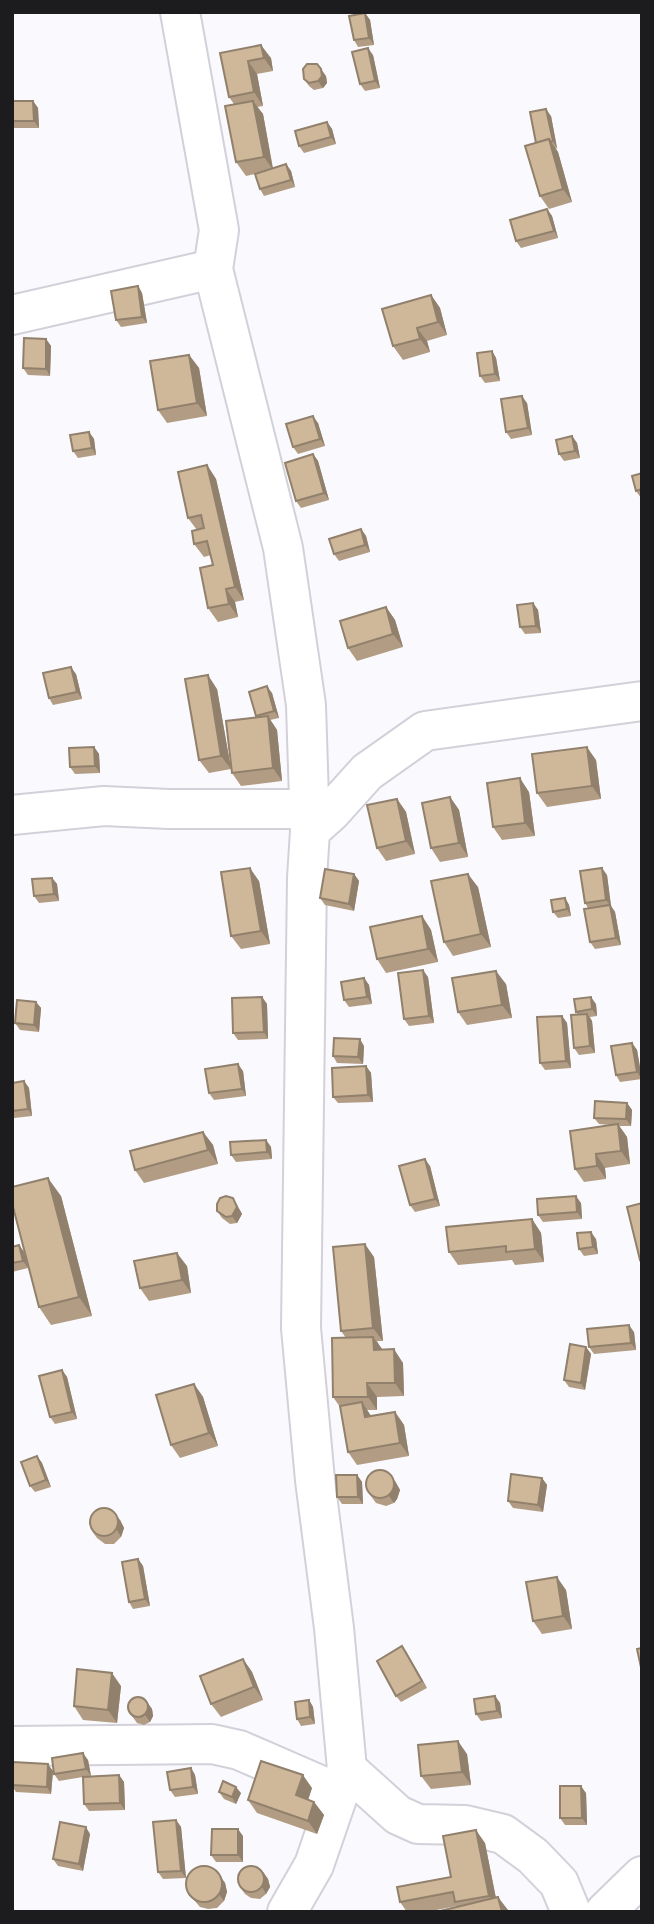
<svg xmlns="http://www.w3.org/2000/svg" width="654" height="1924" font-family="Montserrat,sans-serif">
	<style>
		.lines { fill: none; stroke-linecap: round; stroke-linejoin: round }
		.minor-casing { stroke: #d2d1da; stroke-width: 42 }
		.minor { stroke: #fff; stroke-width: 38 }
		.wall { fill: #b29d84 }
		.shaded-wall { fill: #91806c }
		.building { fill: #cfb79a; stroke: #91806c; stroke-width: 2 }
	</style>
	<rect width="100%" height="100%" fill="#fafafe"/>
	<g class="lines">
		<defs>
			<g id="minor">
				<polyline points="180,12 219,230 213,269 283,548 306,705 310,831"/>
				<polyline points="12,315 213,269"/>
				<polyline points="12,815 104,806 169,809 310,809"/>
				<polyline points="12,1746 212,1744 239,1750 338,1793"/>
				<polyline points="287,1912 314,1865 347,1769"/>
				<polyline points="571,1912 559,1883 533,1856 503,1834 465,1825 418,1824 398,1815 347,1769 334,1628 315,1480 301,1328 307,878 310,831 331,812 367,772 425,731 642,701"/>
				<polyline points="605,1912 642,1876"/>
			</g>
		</defs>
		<!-- minor casing -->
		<use href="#minor" class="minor-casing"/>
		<!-- minor -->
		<use href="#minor" class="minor"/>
	</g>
	<!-- wall -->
	<g class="wall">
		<polygon points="365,13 370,20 374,45 358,47 354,40"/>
		<polygon points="220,53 271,58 273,71 257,74 263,106 257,107 263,114 273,168 286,164 291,171 295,187 264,196 260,189 255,174 246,176 236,162 234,104 229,97"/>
		<polygon points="373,55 380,88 365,91 360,84"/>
		<polygon points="326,76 327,83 323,88 314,90 309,86 304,79"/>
		<polygon points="12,101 33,101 38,108 39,128 12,128"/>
		<polygon points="551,116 557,148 556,149 558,152 572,202 549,209 540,196 536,143"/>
		<polygon points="327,122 332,129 336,144 304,153 299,146"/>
		<polygon points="547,209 552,216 558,238 521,248 516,241"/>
		<polygon points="138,286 142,293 147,323 121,327 116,320"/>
		<polygon points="431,295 440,308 447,335 427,341 430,352 403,360 393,346"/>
		<polygon points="46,339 51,346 50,376 28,375 23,368"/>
		<polygon points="492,351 496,358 500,381 485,383 480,376"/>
		<polygon points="189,355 199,368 207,416 167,423 158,410"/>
		<polygon points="527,403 532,435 511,439 506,432"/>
		<polygon points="318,423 325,446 298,454 293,447"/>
		<polygon points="89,432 94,439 96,455 78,458 73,451"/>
		<polygon points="572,436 577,443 580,458 564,461 559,454"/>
		<polygon points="313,454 318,461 329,500 301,508 296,501"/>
		<polygon points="207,465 216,479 244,600 235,602 238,617 218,622 208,608 213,565 211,555 204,557 194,544 197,530 188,518"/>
		<polygon points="642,473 642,498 641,498 636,491"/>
		<polygon points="361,529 366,536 370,552 339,561 334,554"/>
		<polygon points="533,603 538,610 541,633 525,634 520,627"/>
		<polygon points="386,607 395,620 403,647 357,661 348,648"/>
		<polygon points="76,674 82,699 53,705 49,698"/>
		<polygon points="217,689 231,769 209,773 199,760"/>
		<polygon points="272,693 279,718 270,720 277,730 282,781 241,786 232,773 257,718 256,716"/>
		<polygon points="94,747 99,754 100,773 75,774 70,767"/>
		<polygon points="596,760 601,799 547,807 537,793"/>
		<polygon points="529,792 535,836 502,840 493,827"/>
		<polygon points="450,797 459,810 468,857 440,862 431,848"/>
		<polygon points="397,799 406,812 415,854 386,861 377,848"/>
		<polygon points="354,874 359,881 354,911 325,905 320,898"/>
		<polygon points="607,875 611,906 615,912 621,945 595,949 590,942 588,908 585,903"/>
		<polygon points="52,878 57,884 59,901 39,903 34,896"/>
		<polygon points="259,881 270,944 241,949 231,936"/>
		<polygon points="478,887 491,947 453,956 444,942"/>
		<polygon points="565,898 569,905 571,916 558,918 553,912"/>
		<polygon points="422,916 431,930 438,962 386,973 377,959"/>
		<polygon points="428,977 434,1023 409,1026 404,1019"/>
		<polygon points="364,978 369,985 372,1004 349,1007 344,1000"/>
		<polygon points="506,984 512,1018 467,1025 458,1012"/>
		<polygon points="262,997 267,1004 268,1039 238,1040 233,1033"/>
		<polygon points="36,1002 41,1008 39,1032 20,1030 15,1023"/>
		<polygon points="596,1004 597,1016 590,1017 592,1021 595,1053 579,1055 574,1048 578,1015 576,1012"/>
		<polygon points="562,1016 567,1023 571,1068 545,1070 540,1063"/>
		<polygon points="632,1043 637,1050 642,1079 620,1082 616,1075"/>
		<polygon points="364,1046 363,1064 337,1063 333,1056"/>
		<polygon points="366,1066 371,1073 373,1102 338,1103 333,1097"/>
		<polygon points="243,1071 246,1096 214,1100 209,1093"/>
		<polygon points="24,1081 29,1088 32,1116 14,1118 12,1115 12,1083"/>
		<polygon points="627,1103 632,1110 631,1126 619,1126 627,1137 630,1164 605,1168 606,1179 584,1182 575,1169 610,1125 599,1124 594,1118"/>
		<polygon points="203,1132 213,1145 218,1164 144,1183 135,1170"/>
		<polygon points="266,1140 271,1147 272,1159 236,1162 231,1155"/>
		<polygon points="430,1166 440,1206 415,1212 410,1205"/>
		<polygon points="61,1196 92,1316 51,1325 39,1307"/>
		<polygon points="233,1198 242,1214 237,1223 230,1224 222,1218 217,1211"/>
		<polygon points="581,1203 582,1219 543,1222 538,1215"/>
		<polygon points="532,1219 541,1233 544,1262 515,1265 512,1260 458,1265 449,1252"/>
		<polygon points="596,1239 598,1254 584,1256 579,1249"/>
		<polygon points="19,1245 24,1252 28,1268 12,1272 12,1247"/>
		<polygon points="374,1257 383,1341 377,1341 382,1350 403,1363 404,1396 377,1397 377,1410 367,1410 371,1416 395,1412 404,1425 409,1456 357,1465 348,1452 340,1407 333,1397 346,1338 341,1331"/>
		<polygon points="187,1266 191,1293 149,1301 140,1288"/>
		<polygon points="634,1332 636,1350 594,1354 589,1347"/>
		<polygon points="586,1347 591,1354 585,1390 569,1387 564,1380"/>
		<polygon points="62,1370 67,1377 77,1419 55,1424 50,1417"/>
		<polygon points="194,1384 203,1397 218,1446 180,1458 171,1445"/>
		<polygon points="37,1456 42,1463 51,1487 35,1492 30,1486"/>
		<polygon points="357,1475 362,1482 363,1504 342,1504 337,1497"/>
		<polygon points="542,1478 547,1485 543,1512 513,1508 508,1501"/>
		<polygon points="395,1481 400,1490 397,1499 394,1503 386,1506 376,1503 368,1492"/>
		<polygon points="120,1520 124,1528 121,1537 114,1544 105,1544 97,1538 92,1531"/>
		<polygon points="138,1559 143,1566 150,1606 133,1609 129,1602"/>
		<polygon points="566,1590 572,1629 542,1634 533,1621"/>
		<polygon points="402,1646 427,1688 401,1702 396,1696"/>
		<polygon points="243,1659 252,1672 263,1700 221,1717 211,1704"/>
		<polygon points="121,1686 117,1723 83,1720 74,1706"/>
		<polygon points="495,1696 500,1703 502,1718 481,1721 476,1714"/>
		<polygon points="309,1700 313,1707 315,1724 301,1726 297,1719"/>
		<polygon points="147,1702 152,1709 153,1716 150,1722 144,1725 137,1723 132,1716"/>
		<polygon points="467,1754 471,1785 431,1789 421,1776"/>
		<polygon points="88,1760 91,1776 119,1775 124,1782 125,1810 89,1811 84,1804 83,1777 59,1781 54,1774"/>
		<polygon points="13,1762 53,1771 51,1794 16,1792 12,1786"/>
		<polygon points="191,1768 195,1775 198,1794 175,1797 170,1790"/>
		<polygon points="312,1788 308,1800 314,1802 324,1815 317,1834 257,1813 248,1800"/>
		<polygon points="219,1792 241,1793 236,1804 224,1799"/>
		<polygon points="586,1793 587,1825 565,1825 560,1818"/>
		<polygon points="176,1820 181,1827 186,1878 163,1879 158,1872"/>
		<polygon points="90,1834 83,1871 58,1866 53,1859"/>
		<polygon points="243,1836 243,1862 216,1862 211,1855"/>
		<polygon points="485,1843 496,1898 508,1910 457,1906 426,1912 407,1912 400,1902 451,1877"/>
		<polygon points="263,1872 268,1879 270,1887 266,1894 260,1899 251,1898 245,1894 240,1887"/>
		<polygon points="220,1876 225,1883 227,1892 224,1901 217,1908 208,1909 200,1907 188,1893"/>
	</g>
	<!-- shaded-wall -->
	<g class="shaded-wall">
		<polygon points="365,13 370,20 374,45 369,38"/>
		<polygon points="261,45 271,58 273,71 264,58"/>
		<polygon points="368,48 373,55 380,88 375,81"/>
		<polygon points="248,61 257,74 263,106 254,92"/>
		<polygon points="321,69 326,76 327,83 323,88 318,81"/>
		<polygon points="33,101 38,108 39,128 34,121"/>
		<polygon points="253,101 263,114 273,170 264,157"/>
		<polygon points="546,109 551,116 557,148 553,141"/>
		<polygon points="327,122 332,129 336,144 331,137"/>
		<polygon points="549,139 558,152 572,202 563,189"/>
		<polygon points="286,164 291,171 295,187 291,180"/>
		<polygon points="547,209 552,216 558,238 554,231"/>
		<polygon points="138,286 142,293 147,323 142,317"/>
		<polygon points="431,295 440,308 447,335 438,322"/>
		<polygon points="417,328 427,341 430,352 420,339"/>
		<polygon points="46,339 51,346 50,376 46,369"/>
		<polygon points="492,351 496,358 500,381 495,374"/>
		<polygon points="189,355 199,368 207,416 197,403"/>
		<polygon points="522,396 527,403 532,435 528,428"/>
		<polygon points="313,416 318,423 325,446 320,439"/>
		<polygon points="89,432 94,439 96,455 92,448"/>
		<polygon points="572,436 577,443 580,458 575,451"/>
		<polygon points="313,454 318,461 329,500 324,493"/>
		<polygon points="207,465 216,479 244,600 235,587"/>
		<polygon points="361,529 366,536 370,552 365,545"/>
		<polygon points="226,589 235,602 238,617 229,604"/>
		<polygon points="533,603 538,610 541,633 536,626"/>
		<polygon points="386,607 395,620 403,647 393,634"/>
		<polygon points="71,667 76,674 82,699 77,692"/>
		<polygon points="208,675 217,689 231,769 221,756"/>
		<polygon points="267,686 272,693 279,718 274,711"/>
		<polygon points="268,716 277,730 282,781 273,768"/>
		<polygon points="94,747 99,754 100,773 95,766"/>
		<polygon points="587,747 596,760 601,799 592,786"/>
		<polygon points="520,778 529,792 535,836 525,823"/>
		<polygon points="450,797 459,810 468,857 459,843"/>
		<polygon points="397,799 406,812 415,854 406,841"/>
		<polygon points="250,868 259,881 270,944 261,931"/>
		<polygon points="602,868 607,875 611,906 615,912 621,945 616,938 610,905 606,900"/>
		<polygon points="354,874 359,881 354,911 349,904"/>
		<polygon points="468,874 478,887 491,947 481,934"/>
		<polygon points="52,878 57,884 59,901 54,894"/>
		<polygon points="565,898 569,905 571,916 567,909"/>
		<polygon points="422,916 431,930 438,962 428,949"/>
		<polygon points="423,970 428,977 434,1023 429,1016"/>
		<polygon points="496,971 506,984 512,1018 502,1005"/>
		<polygon points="364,978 369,985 372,1004 367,997"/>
		<polygon points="262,997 267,1004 268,1039 264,1032"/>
		<polygon points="591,997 596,1004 597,1016 592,1009"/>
		<polygon points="36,1002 41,1008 39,1032 34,1025"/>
		<polygon points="587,1014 592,1021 595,1053 590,1046"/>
		<polygon points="562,1016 567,1023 571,1068 566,1061"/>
		<polygon points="360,1039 364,1046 363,1064 358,1057"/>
		<polygon points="632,1043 637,1050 642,1079 637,1072"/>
		<polygon points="238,1064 243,1071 246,1096 242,1089"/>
		<polygon points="366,1066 371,1073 373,1102 368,1095"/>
		<polygon points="24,1081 29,1088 32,1116 28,1109"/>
		<polygon points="627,1103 632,1110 631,1126 626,1119"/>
		<polygon points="618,1124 627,1137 630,1164 621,1151"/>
		<polygon points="203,1132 213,1145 218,1164 208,1150"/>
		<polygon points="266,1140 271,1147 272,1159 267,1152"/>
		<polygon points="596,1154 605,1168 606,1179 597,1166"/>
		<polygon points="425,1159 430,1166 440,1206 435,1199"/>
		<polygon points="48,1178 61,1196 92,1316 79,1297"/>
		<polygon points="576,1196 581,1203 582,1219 577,1212"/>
		<polygon points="233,1198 242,1214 237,1223 232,1216"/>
		<polygon points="532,1219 541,1233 544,1262 535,1249"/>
		<polygon points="591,1232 596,1239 598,1254 593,1247"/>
		<polygon points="365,1244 374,1257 383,1341 373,1328"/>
		<polygon points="19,1245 24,1252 28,1268 23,1261"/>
		<polygon points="177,1253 187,1266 191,1293 182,1280"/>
		<polygon points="629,1325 634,1332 636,1350 631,1343"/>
		<polygon points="373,1337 383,1350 374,1350"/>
		<polygon points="586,1347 591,1354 585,1390 581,1383"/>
		<polygon points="394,1349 403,1363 404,1396 395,1383"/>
		<polygon points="62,1370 67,1377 77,1419 72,1412"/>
		<polygon points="367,1383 377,1397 377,1410 368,1397"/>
		<polygon points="194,1384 203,1397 218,1446 209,1433"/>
		<polygon points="362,1402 371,1416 374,1431 365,1417"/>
		<polygon points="395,1412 404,1425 409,1456 400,1443"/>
		<polygon points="37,1456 42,1463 51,1487 46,1480"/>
		<polygon points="391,1474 400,1490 397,1499 394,1503 389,1496"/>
		<polygon points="357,1475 362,1482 363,1504 358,1497"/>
		<polygon points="542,1478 547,1485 543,1512 538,1505"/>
		<polygon points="115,1513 120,1520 124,1528 121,1537 117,1530"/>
		<polygon points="138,1559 143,1566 150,1606 145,1599"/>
		<polygon points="557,1577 566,1590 572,1629 563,1616"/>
		<polygon points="402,1646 407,1653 427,1688 422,1681"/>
		<polygon points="243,1659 252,1672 263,1700 254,1687"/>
		<polygon points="112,1673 121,1686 117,1723 108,1710"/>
		<polygon points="495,1696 500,1703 502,1718 497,1711"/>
		<polygon points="309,1700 313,1707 315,1724 310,1717"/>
		<polygon points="147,1702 152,1709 153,1716 150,1722 145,1715"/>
		<polygon points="458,1741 467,1754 471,1785 462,1772"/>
		<polygon points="83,1753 88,1760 91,1776 86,1769"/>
		<polygon points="48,1764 53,1771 51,1794 47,1787"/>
		<polygon points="191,1768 195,1775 198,1794 193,1787"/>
		<polygon points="119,1775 124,1782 125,1810 120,1803"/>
		<polygon points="303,1775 312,1788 305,1809 296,1795"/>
		<polygon points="581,1786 586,1793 587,1825 582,1818"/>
		<polygon points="236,1787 241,1793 236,1804 232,1797"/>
		<polygon points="314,1802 324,1815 317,1834 308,1821"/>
		<polygon points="176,1820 181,1827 186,1878 181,1871"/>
		<polygon points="86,1827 90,1834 83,1871 79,1864"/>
		<polygon points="238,1829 243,1836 243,1862 238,1855"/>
		<polygon points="476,1830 485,1843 498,1909 489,1896"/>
		<polygon points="263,1872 268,1879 270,1887 266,1894 262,1887"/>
		<polygon points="220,1876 225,1883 227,1892 224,1901 219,1894"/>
		<polygon points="498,1897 508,1910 508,1912 502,1912"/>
	</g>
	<!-- building -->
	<g class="building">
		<polygon points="365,13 369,38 354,40 349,16"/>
		<polygon points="261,45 264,58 248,61 254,92 229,97 220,53"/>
		<polygon points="368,48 375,81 360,84 352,52"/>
		<polygon points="307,64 317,64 321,69 322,76 318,81 309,83 304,79 303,69"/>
		<polygon points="12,101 33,101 34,121 12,121"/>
		<polygon points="253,101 264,157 236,162 225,106"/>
		<polygon points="546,109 553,141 551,142 549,139 536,143 530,112"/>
		<polygon points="327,122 331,137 299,146 295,131"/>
		<polygon points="549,139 563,189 540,196 525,146"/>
		<polygon points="286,164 291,180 260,189 255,174"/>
		<polygon points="547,209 554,231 516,241 510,220"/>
		<polygon points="138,286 142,317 116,320 111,291"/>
		<polygon points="431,295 438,322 417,328 420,339 393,346 382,309"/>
		<polygon points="24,338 46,339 46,369 23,368"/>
		<polygon points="492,351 495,374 480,376 477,353"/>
		<polygon points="189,355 197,403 158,410 150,361"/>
		<polygon points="522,396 528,428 506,432 501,399"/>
		<polygon points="313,416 320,439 293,447 286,424"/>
		<polygon points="89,432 92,448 73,451 70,435"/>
		<polygon points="572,436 575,451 559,454 556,440"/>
		<polygon points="313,454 324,493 296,501 285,463"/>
		<polygon points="207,465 235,587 226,589 229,604 208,608 200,568 213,565 207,541 194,544 192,531 204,528 201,515 188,518 178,472"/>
		<polygon points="642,473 642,489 636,491 632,476"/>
		<polygon points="361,529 365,545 334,554 329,539"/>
		<polygon points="533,603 536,626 520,627 517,605"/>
		<polygon points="386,607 393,634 348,648 340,621"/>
		<polygon points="71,667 77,692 49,698 43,673"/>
		<polygon points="208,675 221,756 199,760 185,679"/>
		<polygon points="267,686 274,711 256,716 249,692"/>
		<polygon points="268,716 273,768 232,773 226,721"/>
		<polygon points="94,747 95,766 70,767 69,748"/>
		<polygon points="587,747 592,786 537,793 532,754"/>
		<polygon points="520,778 525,823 493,827 487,783"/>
		<polygon points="450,797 459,843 431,848 422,803"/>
		<polygon points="397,799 406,841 377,848 367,805"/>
		<polygon points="250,868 261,931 231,936 221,872"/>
		<polygon points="602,868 606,900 585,903 580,871"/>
		<polygon points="325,869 354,874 349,904 320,898"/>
		<polygon points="468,874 481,934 444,942 431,881"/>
		<polygon points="52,878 54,894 34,896 32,879"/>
		<polygon points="565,898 567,909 553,912 551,900"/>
		<polygon points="610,905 616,938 590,942 584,909"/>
		<polygon points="422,916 428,949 377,959 370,927"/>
		<polygon points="423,970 429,1016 404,1019 398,973"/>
		<polygon points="496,971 502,1005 458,1012 452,978"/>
		<polygon points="364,978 367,997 344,1000 341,982"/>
		<polygon points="262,997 264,1032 233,1033 232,998"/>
		<polygon points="591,997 592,1009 576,1012 574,999"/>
		<polygon points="17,1000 36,1002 34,1025 15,1023"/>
		<polygon points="587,1014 590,1046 574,1048 571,1015"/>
		<polygon points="562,1016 566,1061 540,1063 537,1017"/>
		<polygon points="334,1038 360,1039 358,1057 333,1056"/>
		<polygon points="632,1043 637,1072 616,1075 611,1046"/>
		<polygon points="238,1064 242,1089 209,1093 205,1069"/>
		<polygon points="366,1066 368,1095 333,1097 332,1068"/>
		<polygon points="24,1081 28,1109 12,1111 12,1083"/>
		<polygon points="595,1101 627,1103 626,1119 594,1118"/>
		<polygon points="618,1124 621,1151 596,1154 597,1166 575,1169 570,1131"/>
		<polygon points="203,1132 208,1150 135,1170 130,1151"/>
		<polygon points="266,1140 267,1152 231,1155 230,1142"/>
		<polygon points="425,1159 435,1199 410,1205 399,1166"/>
		<polygon points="48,1178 79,1297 39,1307 12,1203 12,1187"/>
		<polygon points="226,1196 233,1198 237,1207 232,1216 226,1217 217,1211 217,1204 220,1198"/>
		<polygon points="576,1196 577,1212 538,1215 537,1199"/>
		<polygon points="642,1203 642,1259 640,1260 627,1207"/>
		<polygon points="532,1219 535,1249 506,1252 506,1246 449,1252 446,1227"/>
		<polygon points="591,1232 593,1247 579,1249 577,1233"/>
		<polygon points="365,1244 373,1328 341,1331 333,1247"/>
		<polygon points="19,1245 23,1261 12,1263 12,1247"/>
		<polygon points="177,1253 182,1280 140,1288 134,1261"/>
		<polygon points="629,1325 631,1343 589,1347 587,1329"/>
		<polygon points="373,1337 374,1350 394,1349 395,1383 367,1383 368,1397 333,1397 332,1338"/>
		<polygon points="570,1344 586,1347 581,1383 564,1380"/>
		<polygon points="62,1370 72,1412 50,1417 39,1376"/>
		<polygon points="194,1384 209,1433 171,1445 156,1395"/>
		<polygon points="362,1402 365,1417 395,1412 400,1443 348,1452 340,1406"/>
		<polygon points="37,1456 46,1480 30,1486 21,1462"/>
		<circle cx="380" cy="1484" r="14"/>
		<polygon points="511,1474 542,1478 538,1505 508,1501"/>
		<polygon points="336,1475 357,1475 358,1497 337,1497"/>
		<circle cx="104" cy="1522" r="14"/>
		<polygon points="138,1559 145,1599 129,1602 122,1562"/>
		<polygon points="557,1577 563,1616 533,1621 526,1582"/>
		<polygon points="402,1646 422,1681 396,1696 377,1661"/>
		<polygon points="642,1648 642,1672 637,1649"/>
		<polygon points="243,1659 254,1687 211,1704 200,1676"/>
		<polygon points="77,1669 112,1673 108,1710 74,1706"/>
		<polygon points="495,1696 497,1711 476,1714 474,1699"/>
		<circle cx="138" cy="1707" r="10"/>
		<polygon points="309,1700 310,1717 297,1719 295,1702"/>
		<polygon points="458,1741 462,1772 421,1776 418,1745"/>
		<polygon points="83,1753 86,1769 54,1774 52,1758"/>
		<polygon points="261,1761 303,1775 296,1795 314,1802 308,1821 248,1800"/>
		<polygon points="13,1762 48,1764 47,1787 12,1785"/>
		<polygon points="191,1768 193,1787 170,1790 167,1772"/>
		<polygon points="119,1775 120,1803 84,1804 83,1777"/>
		<polygon points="223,1781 236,1787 232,1797 219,1792"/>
		<polygon points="560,1786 581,1786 582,1818 560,1818"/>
		<polygon points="176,1820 181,1871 158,1872 153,1822"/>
		<polygon points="60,1822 86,1827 79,1864 53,1859"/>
		<polygon points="212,1829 238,1829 238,1855 211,1855"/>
		<polygon points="476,1830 489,1896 455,1902 453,1892 400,1902 397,1887 451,1877 443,1836"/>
		<circle cx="251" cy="1879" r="13"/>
		<circle cx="204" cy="1884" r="18"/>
		<polygon points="498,1897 502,1912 436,1912"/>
	</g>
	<!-- border -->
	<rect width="654" height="1924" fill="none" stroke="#1c1c1f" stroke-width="28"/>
</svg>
